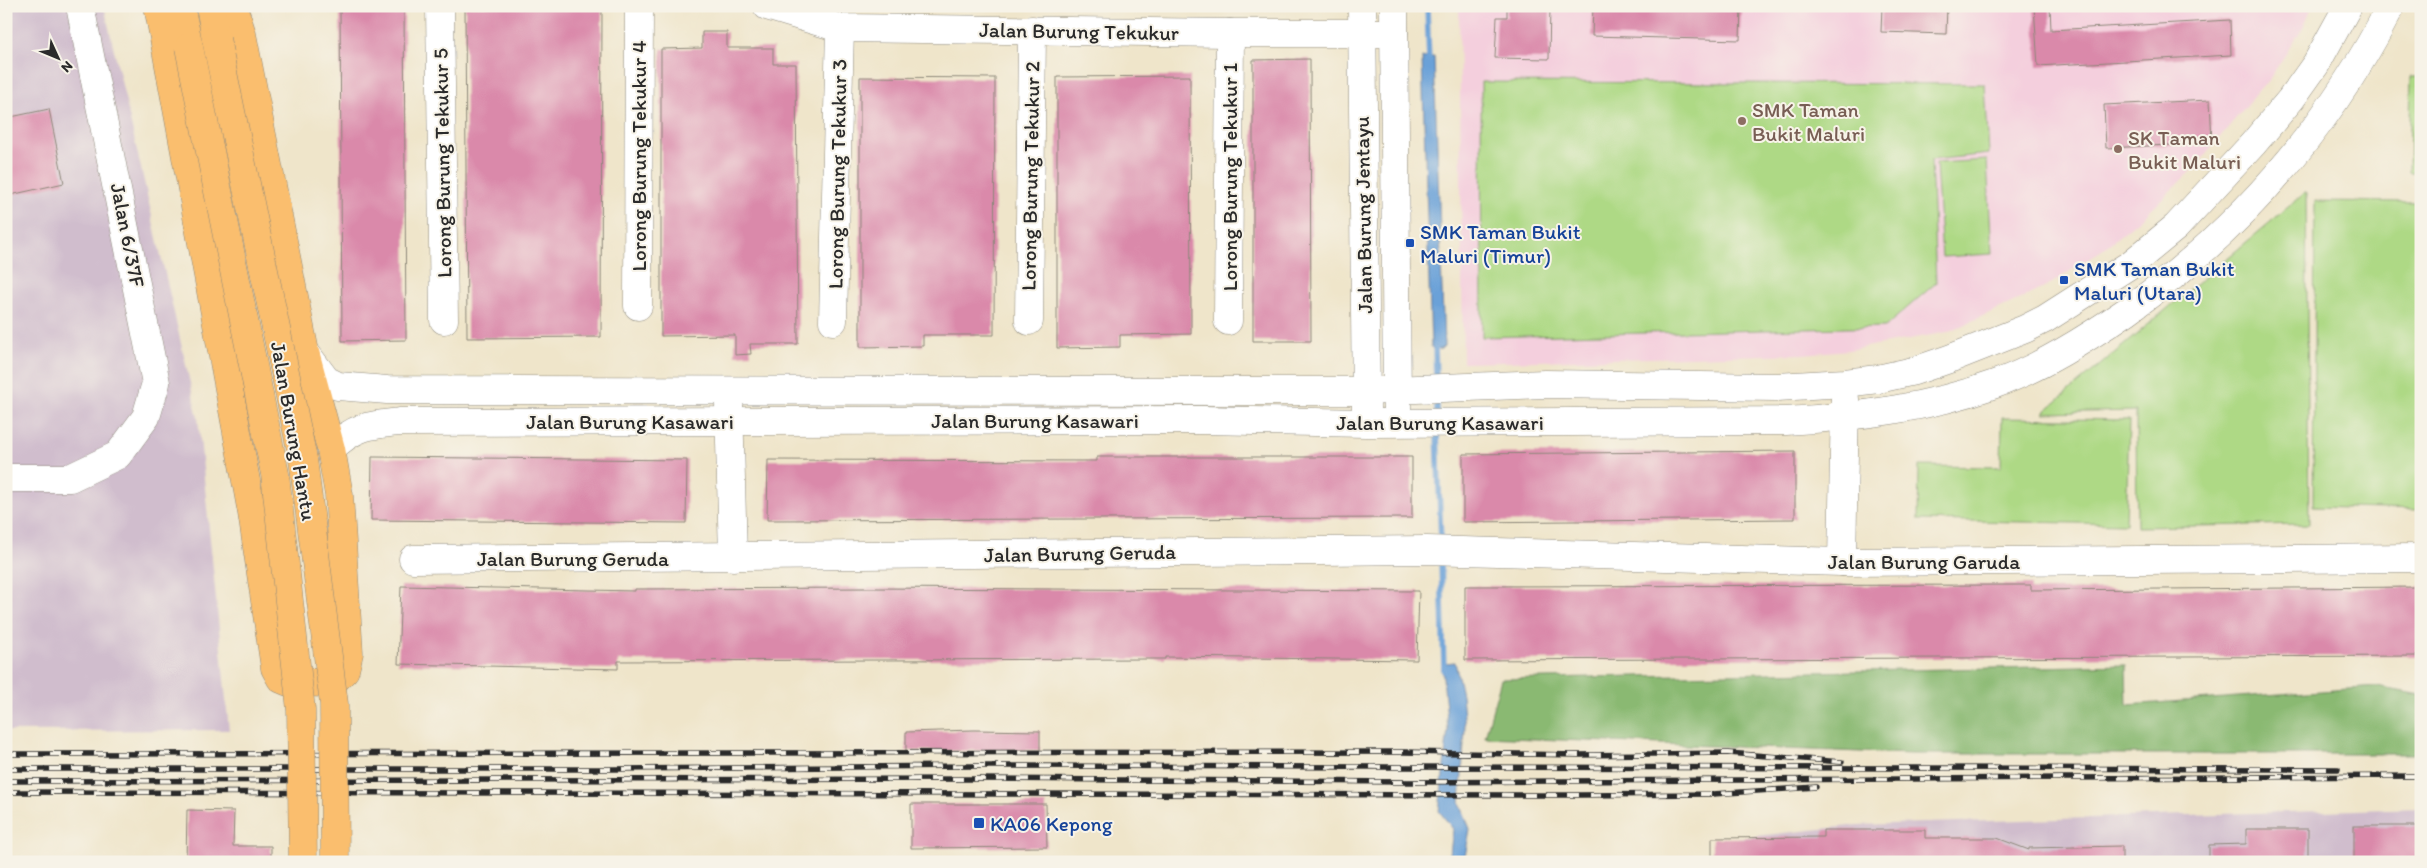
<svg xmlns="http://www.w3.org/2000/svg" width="2427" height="868" font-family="Itim,sans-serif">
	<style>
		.built { fill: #f4cfdd }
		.industrial { fill: #d0bdcd }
		.green { fill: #aed985; stroke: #6c8258 }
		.forest { fill: #8ab972; stroke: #5a724e }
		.water { fill: #6aa1d8; stroke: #4a6682 }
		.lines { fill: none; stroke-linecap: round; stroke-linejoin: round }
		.stream { stroke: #6aa1d8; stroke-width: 5.5 }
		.building { fill: #da89aa }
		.minor-casing { stroke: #8d887a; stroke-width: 29 }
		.major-casing { stroke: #8d887a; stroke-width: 29 }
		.minor { stroke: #fff; stroke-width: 28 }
		.major { stroke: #fabe6e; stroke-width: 28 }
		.rail-casing { stroke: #2b2b2b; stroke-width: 5.5 }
		.rail { stroke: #f7f3e8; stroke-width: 4; stroke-dasharray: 11; stroke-linecap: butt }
		.major-bridge-casing { stroke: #8d887a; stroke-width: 29; stroke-linecap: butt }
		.major-bridge { stroke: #fabe6e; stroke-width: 28 }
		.education-dot { fill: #8d6e63; stroke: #f7f3e8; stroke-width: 2 }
		.transit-dot { fill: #1a4fb4; stroke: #f7f3e8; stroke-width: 2 }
		.labels { text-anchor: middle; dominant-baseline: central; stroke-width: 4; stroke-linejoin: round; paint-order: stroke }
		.street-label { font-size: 21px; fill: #2b2b2b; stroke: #f7f3e8 }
		.education-label { font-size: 21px; fill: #785e54; stroke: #f7f3e8; text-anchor: start }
		.transit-label { font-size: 21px; fill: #164399; stroke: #f7f3e8; text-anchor: start }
	</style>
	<rect width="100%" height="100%" fill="#f7f3e8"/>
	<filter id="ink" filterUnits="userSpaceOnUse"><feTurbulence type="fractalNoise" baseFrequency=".02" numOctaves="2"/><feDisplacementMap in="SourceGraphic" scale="10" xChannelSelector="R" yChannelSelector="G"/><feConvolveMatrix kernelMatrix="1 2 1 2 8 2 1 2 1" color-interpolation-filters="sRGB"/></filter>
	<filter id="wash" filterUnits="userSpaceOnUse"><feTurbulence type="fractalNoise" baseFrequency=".0096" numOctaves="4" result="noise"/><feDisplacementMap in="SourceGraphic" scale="20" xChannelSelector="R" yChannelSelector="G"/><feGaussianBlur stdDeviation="1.12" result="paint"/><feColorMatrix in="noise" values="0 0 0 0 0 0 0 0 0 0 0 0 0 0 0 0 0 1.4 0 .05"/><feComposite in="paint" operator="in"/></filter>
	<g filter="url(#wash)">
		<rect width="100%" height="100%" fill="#efe5ca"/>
		<!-- built -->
		<polygon class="built" points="1459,6 2313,6 2302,29 2270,78 2191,171 2147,213 2102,250 2046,287 1948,332 1849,350 1802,354 1463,363"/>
		<!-- industrial -->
		<g class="industrial">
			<polygon points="6,6 104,6 198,418 229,730 6,731"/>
			<polygon points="2421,808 2421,862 1725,862 1727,839 1859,825"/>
		</g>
		<!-- green -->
		<g class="green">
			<polygon points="2411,76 2421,76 2421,172 2409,172"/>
			<polygon points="1481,82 1985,84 1989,154 1931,160 1936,283 1885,327 1482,337"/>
			<polygon points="1987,160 1992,254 1942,257 1936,163"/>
			<polygon points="2306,192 2309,524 2137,527 2136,411 2043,413"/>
			<polygon points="2315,201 2421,202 2421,510 2313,507"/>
			<polygon points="2002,418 2129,420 2126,524 1918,520 1919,466 2001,467"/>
		</g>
		<!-- forest -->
		<polygon class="forest" points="2126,665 2127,705 2377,687 2421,695 2421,754 1911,754 1485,737 1501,679"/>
		<!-- water -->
		<g class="water">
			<polygon points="1434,57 1444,346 1441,349 1434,350 1431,347 1422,58"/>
			<polygon points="1455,662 1462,695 1465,729 1460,803 1470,829 1464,862 1449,862 1453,829 1439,811 1448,729 1442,667 1445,663"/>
		</g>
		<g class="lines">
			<!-- stream -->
			<g class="stream">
				<polyline points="1427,6 1429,64"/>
				<polyline points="1435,343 1436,382"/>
				<polyline points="1437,396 1437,417"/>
				<polyline points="1437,431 1441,544"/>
				<polyline points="1441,558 1444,671"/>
			</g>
		</g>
		<g id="blocks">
			<!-- building -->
			<g class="building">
				<polygon points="340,6 404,6 406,340 342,341"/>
				<polygon points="465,6 602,6 601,337 467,338"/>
				<polygon points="1507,6 1550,6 1549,59 1495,58 1497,17 1507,17"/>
				<polygon points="1593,6 1741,6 1740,40 1592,36"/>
				<polygon points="1882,6 1947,6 1946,34 1881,32"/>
				<polygon points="2034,6 2050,6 2051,30 2230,20 2231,55 2038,66"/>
				<polygon points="702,32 727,32 727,48 773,48 773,64 796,64 798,344 750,344 751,354 735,355 735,335 661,336 661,49 702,48"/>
				<polygon points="1310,59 1311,341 1253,341 1253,60"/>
				<polygon points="1190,76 1191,334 1120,335 1120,347 1057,348 1057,77"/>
				<polygon points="860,77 995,78 994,335 923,335 923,346 860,347"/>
				<polygon points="2210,100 2212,143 2106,148 2104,105"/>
				<polygon points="49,109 64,183 6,196 6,118"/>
				<polygon points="1795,451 1795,519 1463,522 1463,454"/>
				<polygon points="372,457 687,460 686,523 371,520"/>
				<polygon points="1097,457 1412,457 1412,518 767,520 768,460 1097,461"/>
				<polygon points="2031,585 2031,590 2421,587 2421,656 1465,660 1465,586"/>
				<polygon points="401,586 635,591 635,589 871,588 1419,591 1417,660 1165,657 1165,659 1146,659 618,661 618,669 398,664"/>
				<polygon points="974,730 1040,731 1040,750 906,751 906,732"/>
				<polygon points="911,804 1046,804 1047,847 911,848"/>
				<polygon points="187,810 234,811 233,846 271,846 271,862 186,862"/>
				<rect x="2354" y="826" width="67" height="36"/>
				<polygon points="2246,829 2308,829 2308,862 2209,862 2209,845 2246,844"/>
				<polygon points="1823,830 1925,830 1925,838 1997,838 2029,850 2029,848 2122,846 2122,862 1712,862 1712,838 1823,837"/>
			</g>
		</g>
	</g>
	<g filter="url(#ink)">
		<use href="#blocks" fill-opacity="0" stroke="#8d887a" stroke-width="1"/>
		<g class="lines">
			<defs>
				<g id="minor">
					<polyline points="440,6 444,320"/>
					<polyline points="767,6 840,28 1230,33 1394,33"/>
					<polyline points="1362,6 1366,409"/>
					<polyline points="1394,6 1397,409"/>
					<polyline points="638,306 639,6"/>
					<polyline points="833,321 840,28"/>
					<polyline points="1029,321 1032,30"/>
					<polyline points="1228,321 1230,33"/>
					<polyline points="305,352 326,380 338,386 387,390 1365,391 1545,384 1777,387 1845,383 1878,379 1914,371 1949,359 2025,329 2045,319 2131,264 2176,227 2253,144 2291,99 2316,64 2348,6"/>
					<polyline points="729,403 733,557"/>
					<path d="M331 449C355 426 368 425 400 422L1203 420 1366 423 1786 421C1857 417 1928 408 1995 384 2042 367 2086 339 2127 311 2239 231 2328 129 2391 6"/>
					<polyline points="6,478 70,478 118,455 146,417 156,383 80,6"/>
					<polyline points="413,559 1427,550 1842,562 2421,558"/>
					<polyline points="1842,562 1845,399"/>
				</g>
				<g id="major">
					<polyline points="158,6 252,513 275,668 281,679 288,682 327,683 336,679 345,670 349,653 339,495 331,449 305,352 242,34 233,6"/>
					<polyline points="180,6 189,47"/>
					<polyline points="210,6 216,39"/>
				</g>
			</defs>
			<!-- minor casing -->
			<use href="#minor" class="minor-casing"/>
			<!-- major casing -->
			<use href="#major" class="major-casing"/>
			<!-- minor -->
			<use href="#minor" class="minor"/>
			<!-- major -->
			<use href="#major" class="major"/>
			<defs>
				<g id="rail">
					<polyline points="6,754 1403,752 1579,755 1728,753 1842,762"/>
					<polyline points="6,769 613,769 973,766 2338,769"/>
					<polyline points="6,781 977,779 1408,782 2421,776"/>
					<polyline points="6,792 1578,795 1713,794 1816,787"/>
				</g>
			</defs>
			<!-- rail casing -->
			<use href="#rail" class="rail-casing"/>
			<!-- rail -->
			<use href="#rail" class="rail"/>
			<defs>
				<g id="major-bridge">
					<polyline points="216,39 303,459 334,704 335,862"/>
					<polyline points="189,47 275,474 301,710 303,862"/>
				</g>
			</defs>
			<!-- major-bridge casing -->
			<use href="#major-bridge" class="major-bridge-casing"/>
			<!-- major-bridge -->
			<use href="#major-bridge" class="major-bridge"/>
		</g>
	</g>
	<!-- markers -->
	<g class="education-dot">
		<circle cx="1742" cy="121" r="5"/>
		<circle cx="2118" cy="149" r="5"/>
	</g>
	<g class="transit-dot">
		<rect x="1405" y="238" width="10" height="10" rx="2.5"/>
		<rect x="2059" y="275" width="10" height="10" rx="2.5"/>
		<rect x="973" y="817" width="12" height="12" rx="2.5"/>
	</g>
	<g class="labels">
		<!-- street labels -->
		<g class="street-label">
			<text transform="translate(1079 31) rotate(1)">Jalan Burung Tekukur</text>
			<text transform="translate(638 156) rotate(-90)">Lorong Burung Tekukur 4</text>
			<text transform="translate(442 163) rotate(-91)">Lorong Burung Tekukur 5</text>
			<text transform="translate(837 174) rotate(-89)">Lorong Burung Tekukur 3</text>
			<text transform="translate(1030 176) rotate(-89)">Lorong Burung Tekukur 2</text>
			<text transform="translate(1229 177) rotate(-90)">Lorong Burung Tekukur 1</text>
			<text transform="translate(1363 215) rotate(-91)">Jalan Burung Jentayu</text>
			<text transform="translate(128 235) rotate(79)">Jalan 6/37F</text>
			<text x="1035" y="420">Jalan Burung Kasawari</text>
			<text x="630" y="421">Jalan Burung Kasawari</text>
			<text x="1440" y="422">Jalan Burung Kasawari</text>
			<text transform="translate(294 431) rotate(80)">Jalan Burung Hantu</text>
			<text transform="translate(1080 553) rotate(-1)">Jalan Burung Geruda</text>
			<text x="573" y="558">Jalan Burung Geruda</text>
			<text x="1924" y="561">Jalan Burung Garuda</text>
		</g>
		<!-- education labels -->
		<g class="education-label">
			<text x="1752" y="109">SMK Taman<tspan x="1752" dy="24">Bukit Maluri</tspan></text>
			<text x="2128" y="137">SK Taman<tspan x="2128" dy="24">Bukit Maluri</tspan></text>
		</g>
		<!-- transit labels -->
		<g class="transit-label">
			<text x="1420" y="231">SMK Taman Bukit<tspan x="1420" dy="24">Maluri (Timur)</tspan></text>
			<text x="2074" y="268">SMK Taman Bukit<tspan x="2074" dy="24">Maluri (Utara)</tspan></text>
			<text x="990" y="823">KA06 Kepong</text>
		</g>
	</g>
	<!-- margin -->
	<rect width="2427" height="868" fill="none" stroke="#f7f3e8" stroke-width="25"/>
	<!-- north arrow -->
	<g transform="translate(58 58) rotate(134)" stroke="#f7f3e8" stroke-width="4" paint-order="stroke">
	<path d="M0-4L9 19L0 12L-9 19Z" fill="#2b2b2b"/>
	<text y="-8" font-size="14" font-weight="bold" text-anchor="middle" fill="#2b2b2b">N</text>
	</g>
</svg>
